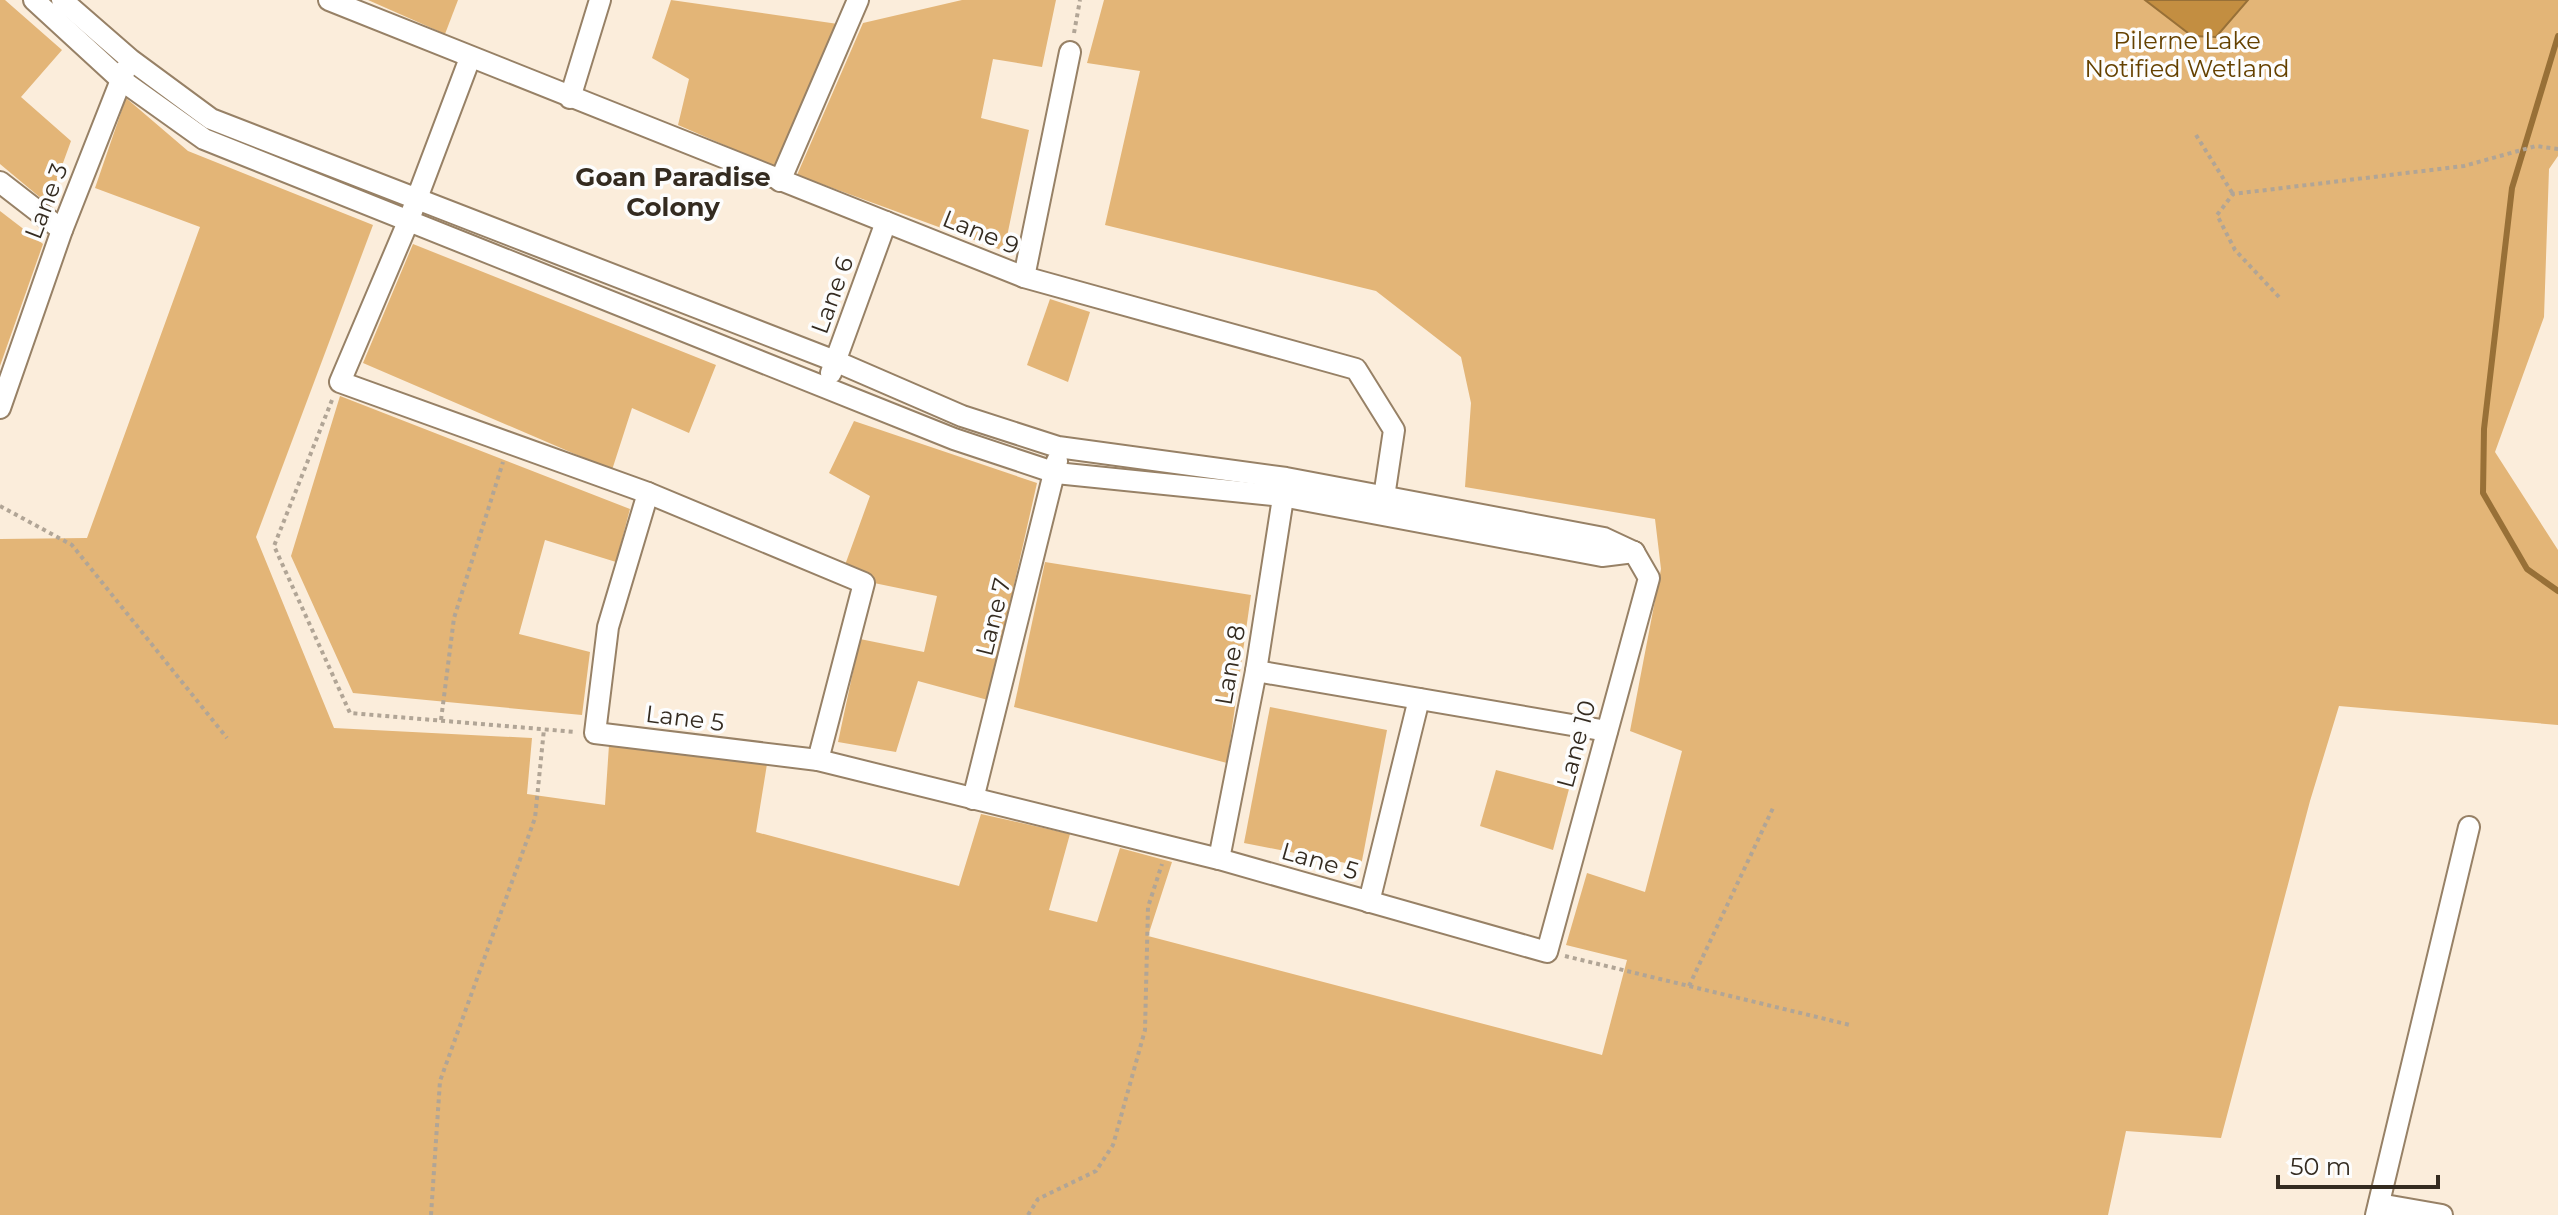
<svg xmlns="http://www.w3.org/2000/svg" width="2558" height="1215" font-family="Montserrat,sans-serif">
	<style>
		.green { fill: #e3b577 }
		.water { fill: #c38e41; stroke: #987037; stroke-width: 2 }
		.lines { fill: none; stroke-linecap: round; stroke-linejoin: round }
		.stream { stroke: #987037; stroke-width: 6 }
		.minor-casing { stroke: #978166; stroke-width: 24 }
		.path { stroke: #b1a596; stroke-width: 4; stroke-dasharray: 4 4; stroke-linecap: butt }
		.minor { stroke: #fff; stroke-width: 20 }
		.labels { text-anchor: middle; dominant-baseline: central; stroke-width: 7; stroke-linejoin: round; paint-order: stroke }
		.park-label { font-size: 24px; fill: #654100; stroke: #fdfdfd }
		.street-label { font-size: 24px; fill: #342b20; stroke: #fdfdfd }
		.neighbourhood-label { font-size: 26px; font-weight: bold; fill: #342b20; stroke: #fdfdfd }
	</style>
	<rect width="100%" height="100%" fill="#fbeddb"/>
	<!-- green -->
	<g class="green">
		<polygon points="0,0 5,0 62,50 21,97 71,141 48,204 0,164"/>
		<polygon points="368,0 458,0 445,34"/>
		<polygon points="671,0 838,24 777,168 678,125 689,79 652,58"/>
		<polygon points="962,0 1056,0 1042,67 993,59 981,118 1029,130 1004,251 797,175 863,23"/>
		<polygon points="1104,0 2558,0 2558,156 2549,169 2544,317 2495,452 2558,550 2558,725 2339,706 2310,801 2221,1138 2126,1131 2108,1215 0,1215 0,539 87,538 200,227 95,188 126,98 188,151 373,225 256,537 334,728 532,738 527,794 605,805 609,745 767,764 756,832 959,886 981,814 1070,834 1049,910 1097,922 1120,848 1172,862 1148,936 1602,1055 1627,960 1566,945 1587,873 1645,892 1682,751 1630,731 1661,569 1655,519 1465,487 1471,403 1461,357 1376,291 1105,225 1140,71 1087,63"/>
		<polygon points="0,211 43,244 0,366"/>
		<polygon points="413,244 716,365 689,433 632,408 612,470 363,363"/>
		<polygon points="1050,299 1090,312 1068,382 1027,365"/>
		<polygon points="340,396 630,509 616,562 545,540 519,634 590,652 582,715 353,693 291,556"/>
		<polygon points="854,421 1037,483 988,700 918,681 896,752 838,742 860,639 924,652 937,596 874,583 845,565 870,496 829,473"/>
		<polygon points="1045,562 1251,595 1227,763 1014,707"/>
		<polygon points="1270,707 1387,730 1361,866 1244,843"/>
		<polygon points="1496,770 1569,789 1553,850 1480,826"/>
	</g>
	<!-- water -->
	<polygon class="water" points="2145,0 2248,0 2216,37 2192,36"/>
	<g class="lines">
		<!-- stream -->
		<polyline class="stream" points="2558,36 2512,188 2484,429 2483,493 2527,569 2558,591"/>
		<defs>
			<g id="minor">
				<polyline points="34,0 120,79 204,139 954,439 1056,473 1282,496 1602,556 1634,552"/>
				<polyline points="62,0 131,60 211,119 835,361 962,416 1058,447 1286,478 1604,538 1634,552"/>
				<polyline points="329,0 1024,277 1356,369 1394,430 1384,497"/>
				<polyline points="470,58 408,222 340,382 648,493 864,583 818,760"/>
				<polyline points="570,98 600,0"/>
				<polyline points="780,181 858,0"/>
				<polyline points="0,182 62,230"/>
				<polyline points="1024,277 1070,52"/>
				<polyline points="831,373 886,222"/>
				<polyline points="0,408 62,230 125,70"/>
				<polyline points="648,493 608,627 595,733 818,760 1219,859 1547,952 1649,578 1634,552"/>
				<polyline points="1256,671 1607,731"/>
				<polyline points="973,799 1057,461"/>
				<polyline points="1219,859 1256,671 1285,485"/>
				<polyline points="1369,902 1419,699"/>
				<polyline points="2379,1204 2442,1215"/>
				<polyline points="2376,1215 2469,827"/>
			</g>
		</defs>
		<!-- minor casing -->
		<use href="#minor" class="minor-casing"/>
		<!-- path -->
		<g class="path">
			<polyline points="1074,33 1080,0"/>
			<polyline points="2196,135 2233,194"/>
			<polyline points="2279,297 2235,250 2217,215 2233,194 2464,166 2536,146 2558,149"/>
			<polyline points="332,400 274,546 350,713 576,732"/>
			<polyline points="0,506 72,545 227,738"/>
			<polyline points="441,720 454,618 503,462"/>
			<polyline points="1565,956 1850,1025"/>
			<polyline points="1689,986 1773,808"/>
			<polyline points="431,1215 440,1081 535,818 544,729"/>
			<polyline points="1028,1215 1038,1199 1096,1171 1113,1145 1145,1030 1148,907 1162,864"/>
		</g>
		<!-- minor -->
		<use href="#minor" class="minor"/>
	</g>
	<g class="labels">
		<!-- park labels -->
		<g class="park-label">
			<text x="2187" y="40">Pilerne Lake<tspan x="2187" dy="28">Notified Wetland</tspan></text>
		</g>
		<!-- street labels -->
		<g class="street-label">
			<text transform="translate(46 201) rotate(-69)">Lane 3</text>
			<text transform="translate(981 232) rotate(22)">Lane 9</text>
			<text transform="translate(832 295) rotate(-70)">Lane 6</text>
			<text transform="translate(993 617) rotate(-76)">Lane 7</text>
			<text transform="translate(1230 665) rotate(-80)">Lane 8</text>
			<text transform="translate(685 718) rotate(7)">Lane 5</text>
			<text transform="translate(1576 744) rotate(-75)">Lane 10</text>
			<text transform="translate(1320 861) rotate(16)">Lane 5</text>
		</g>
		<!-- neighbourhood labels -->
		<g class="neighbourhood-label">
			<text x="673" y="177">Goan Paradise<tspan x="673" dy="30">Colony</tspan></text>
		</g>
	</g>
	<!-- scale -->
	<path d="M2278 1175v12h160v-12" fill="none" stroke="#342b20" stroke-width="4"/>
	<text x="2290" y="1175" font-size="24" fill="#342b20" stroke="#fdfdfd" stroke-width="6" paint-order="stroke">50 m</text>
</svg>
